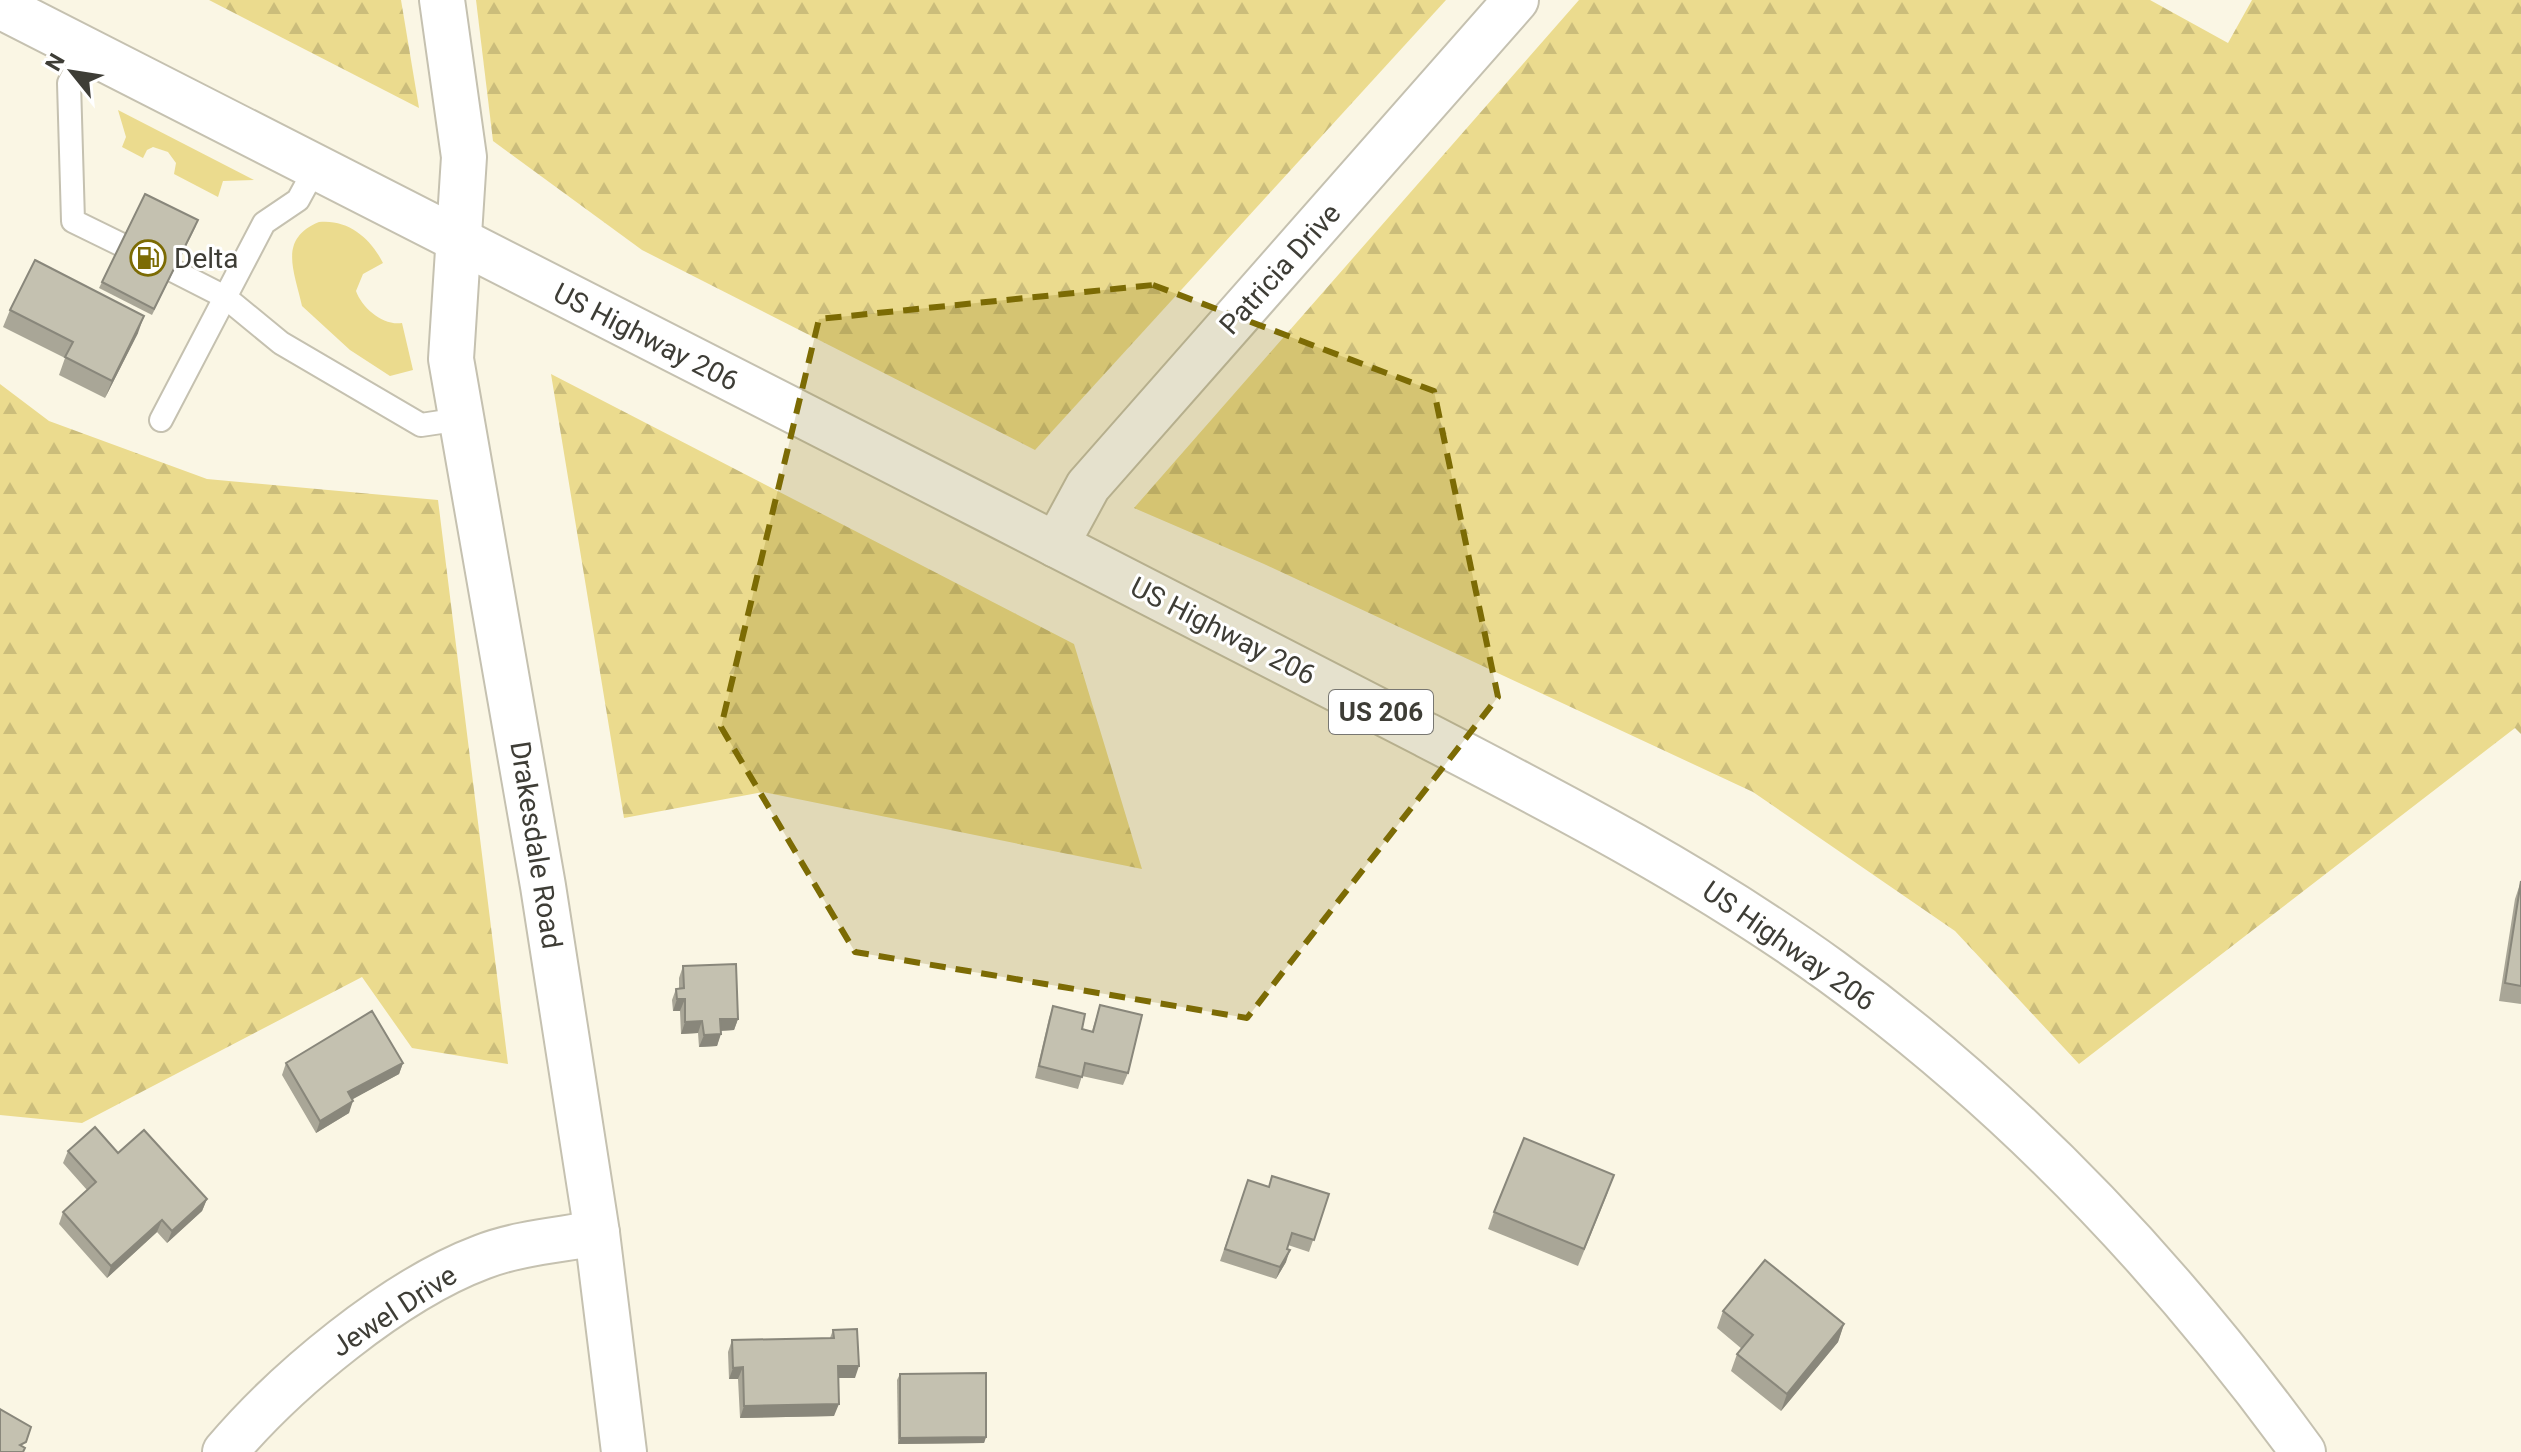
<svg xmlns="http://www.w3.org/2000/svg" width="2521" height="1452" font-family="Roboto,sans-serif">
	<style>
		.grass { fill: #ebdb8e }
		.forest { fill: url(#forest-firs) }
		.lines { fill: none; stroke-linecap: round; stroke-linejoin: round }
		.lane-casing { stroke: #c5c1b0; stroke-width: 26 }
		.street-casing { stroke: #c5c1b0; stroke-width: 48 }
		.secondary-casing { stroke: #c5c1b0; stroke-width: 48 }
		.highway-casing { stroke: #c5c1b0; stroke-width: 48 }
		.lane { stroke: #fff; stroke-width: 22 }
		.street { stroke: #fff; stroke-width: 44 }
		.secondary { stroke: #fff; stroke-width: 44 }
		.highway { stroke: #fff; stroke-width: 44 }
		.wall { fill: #a9a697 }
		.shaded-wall { fill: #89877b }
		.building { fill: #c4c1b0; stroke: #89877b; stroke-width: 2 }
		.marked { fill: #7c6b04; fill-opacity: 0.2; stroke: #7c6b04; stroke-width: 6; stroke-dasharray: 16 10; stroke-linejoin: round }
		.labels { text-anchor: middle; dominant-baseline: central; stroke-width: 6; stroke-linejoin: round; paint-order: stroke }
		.shield { fill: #fff; stroke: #787772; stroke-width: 2 }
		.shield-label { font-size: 26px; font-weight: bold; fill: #3e3d36 }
		.poi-label { font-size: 28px; fill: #3e3d36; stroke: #fff; text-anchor: start }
		.street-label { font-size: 28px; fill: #3e3d36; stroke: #fff }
	</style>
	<defs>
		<pattern id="forest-firs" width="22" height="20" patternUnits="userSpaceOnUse" patternTransform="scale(2)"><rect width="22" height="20" fill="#ebdb8e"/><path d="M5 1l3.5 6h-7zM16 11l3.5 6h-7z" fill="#cbbd7b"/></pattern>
	</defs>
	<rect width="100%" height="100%" fill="#faf6e4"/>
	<!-- grass -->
	<g class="grass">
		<polygon points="118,110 254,180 223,181 218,197 174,174 176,163 168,152 153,147 147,150 143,158 122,147 126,137"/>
		<path d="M319 222C349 219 371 239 383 263L363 274 356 291C362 308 383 326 402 323L413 370 390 376 350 350 302 306C294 270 278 239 319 222Z"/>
	</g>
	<!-- forest -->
	<g class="forest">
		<polygon points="209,0 401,0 419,108"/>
		<polygon points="476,0 1446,0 1035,450 642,250 493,141"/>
		<polygon points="1579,0 2150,0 2228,43 2252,0 2521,0 2521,734 2515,728 2079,1064 1955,931 1753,792 1264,564 1134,508"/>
		<polygon points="551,374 1074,644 1142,869 763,792 624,818"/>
		<polygon points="0,384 49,421 207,479 438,500 508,1064 412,1048 362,977 82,1123 0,1115"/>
	</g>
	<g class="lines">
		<defs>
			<g id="lane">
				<polyline points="86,50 69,83 73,221 122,245"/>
				<polyline points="174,271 225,297 281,343 421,425 461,419"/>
				<polyline points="161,420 264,223 298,200 316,167"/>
			</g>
			<g id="street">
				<polyline points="1056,545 1088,486 1516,0"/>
				<path d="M225 1452C286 1380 394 1290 482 1257 518 1243 559 1240 597 1233"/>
			</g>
			<polyline id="secondary" points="442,0 464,157 451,359 543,886 597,1233 624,1452"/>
			<path id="highway" d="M0 6C332 176 664 346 996 514 1140 587 1283 661 1426 735 1565 807 1704 879 1831 971 2014 1104 2170 1269 2303 1452"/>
		</defs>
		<!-- lane casing -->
		<use href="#lane" class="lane-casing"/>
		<!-- street casing -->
		<use href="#street" class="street-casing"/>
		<!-- secondary casing -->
		<use href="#secondary" class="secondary-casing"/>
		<!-- highway casing -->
		<use href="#highway" class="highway-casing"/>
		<!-- lane -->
		<use href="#lane" class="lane"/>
		<!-- street -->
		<use href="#street" class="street"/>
		<!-- secondary -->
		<use href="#secondary" class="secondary"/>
		<!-- highway -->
		<use href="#highway" class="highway"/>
	</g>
	<!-- wall -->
	<g class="wall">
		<polygon points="196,226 152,315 99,288 102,282"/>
		<polygon points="10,310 138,333 105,398 59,375 65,358 3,327"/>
		<polygon points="2521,881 2521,1004 2499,1001 2515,899"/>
		<polygon points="683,966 738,1019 734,1030 721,1031 717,1046 699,1047 698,1033 681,1034 680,1011 673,1011 672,1000 676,989 679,989 679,978"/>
		<polygon points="1100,1005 1128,1073 1123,1085 1082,1076 1078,1089 1035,1078 1049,1018 1053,1006 1082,1029 1092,1031"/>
		<polygon points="286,1063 403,1063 399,1074 352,1099 349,1113 316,1133 282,1075"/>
		<polygon points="68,1151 118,1153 207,1199 202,1211 167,1243 157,1232 107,1278 59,1224 63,1212 87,1190 63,1163"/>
		<polygon points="1248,1180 1269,1187 1329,1194 1309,1252 1288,1245 1286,1262 1276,1279 1220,1261"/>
		<polygon points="1608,1192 1578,1266 1488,1229 1494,1212"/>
		<polygon points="1723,1311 1844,1324 1838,1342 1781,1411 1731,1371 1737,1354 1742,1349 1717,1328"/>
		<polygon points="833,1330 855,1378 838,1378 834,1416 740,1418 738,1379 729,1379 728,1352 732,1340 830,1338"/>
		<polygon points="900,1374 986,1437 984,1443 898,1444 897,1380"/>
	</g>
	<!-- shaded-wall -->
	<g class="shaded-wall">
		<polygon points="144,316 138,333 105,398 112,381"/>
		<polygon points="677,999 685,999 680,1011 673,1011"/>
		<polygon points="720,1019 738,1019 734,1030 716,1031"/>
		<polygon points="702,1021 698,1033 681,1034 685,1022"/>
		<polygon points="721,1034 717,1046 699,1047 704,1035"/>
		<polygon points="403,1063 399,1074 344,1104 348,1092"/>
		<polygon points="353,1101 349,1113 316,1133 320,1121"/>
		<polygon points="207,1199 202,1211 167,1243 172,1231"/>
		<polygon points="162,1220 157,1232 107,1278 111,1266"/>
		<polygon points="1290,1250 1286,1262 1276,1279 1280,1267"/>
		<polygon points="1844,1324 1838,1342 1781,1411 1787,1394"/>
		<polygon points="838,1366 859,1366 855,1378 833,1378"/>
		<polygon points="743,1367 738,1379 729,1379 733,1368"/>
		<polygon points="839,1404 834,1416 740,1418 744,1406"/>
		<polygon points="986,1437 984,1443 898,1444 900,1438"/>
	</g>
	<!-- building -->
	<g class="building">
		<polygon points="145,194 198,220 154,309 102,282"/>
		<polygon points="35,260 144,316 112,381 65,357 73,342 10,310"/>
		<polygon points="2521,881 2521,986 2505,983"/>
		<polygon points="736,964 738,1019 720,1019 721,1034 704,1035 702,1021 685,1022 685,999 677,999 676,989 684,988 683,966"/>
		<polygon points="1100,1005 1142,1015 1128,1073 1085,1063 1082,1077 1039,1066 1053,1006 1085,1014 1082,1029 1093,1032"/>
		<polygon points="372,1011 403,1063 348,1092 353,1101 320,1121 286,1063"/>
		<polygon points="95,1127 118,1153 144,1130 207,1199 172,1231 162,1220 111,1266 63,1212 96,1182 68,1151"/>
		<polygon points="1524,1138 1614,1175 1584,1249 1494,1212"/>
		<polygon points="1272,1176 1329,1194 1314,1240 1292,1233 1287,1249 1290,1250 1280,1267 1225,1249 1248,1180 1269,1187"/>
		<polygon points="1765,1260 1844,1324 1787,1394 1737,1354 1753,1335 1723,1311"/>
		<polygon points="857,1329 859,1366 838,1366 839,1404 744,1406 743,1367 733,1368 732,1340 834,1338 833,1330"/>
		<polygon points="986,1373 986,1437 900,1438 900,1374"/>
		<polygon points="0,1409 31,1427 26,1442 20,1445 25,1448 23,1452 0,1452"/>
	</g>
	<!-- marked area -->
	<path class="marked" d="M1153 285 1434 391 1498 697 1247 1018 855 952 721 727 819 319Z"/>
	<!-- icons -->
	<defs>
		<symbol id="fuel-ring" viewBox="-11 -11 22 22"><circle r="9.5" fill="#fff" stroke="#7c6b04" stroke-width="1.5"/><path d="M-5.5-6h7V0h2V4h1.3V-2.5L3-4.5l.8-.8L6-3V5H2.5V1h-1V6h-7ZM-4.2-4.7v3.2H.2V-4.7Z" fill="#7c6b04"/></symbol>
	</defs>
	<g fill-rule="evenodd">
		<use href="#fuel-ring" x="128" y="238" width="40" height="40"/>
	</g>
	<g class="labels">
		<!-- shield labels -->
		<rect class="shield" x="1329" y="690" width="104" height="44" rx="6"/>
		<g class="shield-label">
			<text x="1381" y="712">US 206</text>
		</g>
		<!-- poi labels -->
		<g class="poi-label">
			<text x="174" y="258">Delta</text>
		</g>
		<!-- street labels -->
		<g class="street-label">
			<text transform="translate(1280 269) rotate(-48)">Patricia Drive</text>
			<text transform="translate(646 337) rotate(27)">US Highway 206</text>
			<text transform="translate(1223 631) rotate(27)">US Highway 206</text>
			<text transform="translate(536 845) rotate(81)">Drakesdale Road</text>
			<text transform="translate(1789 946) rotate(35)">US Highway 206</text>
			<text transform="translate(394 1311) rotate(-33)">Jewel Drive</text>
		</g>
	</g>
	<!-- north arrow -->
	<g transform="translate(72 72) rotate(300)" stroke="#ffffff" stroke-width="6" paint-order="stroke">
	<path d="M0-6L14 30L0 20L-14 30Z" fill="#3e3d36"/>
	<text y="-12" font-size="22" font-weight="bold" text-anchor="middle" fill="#3e3d36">N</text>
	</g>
</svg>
